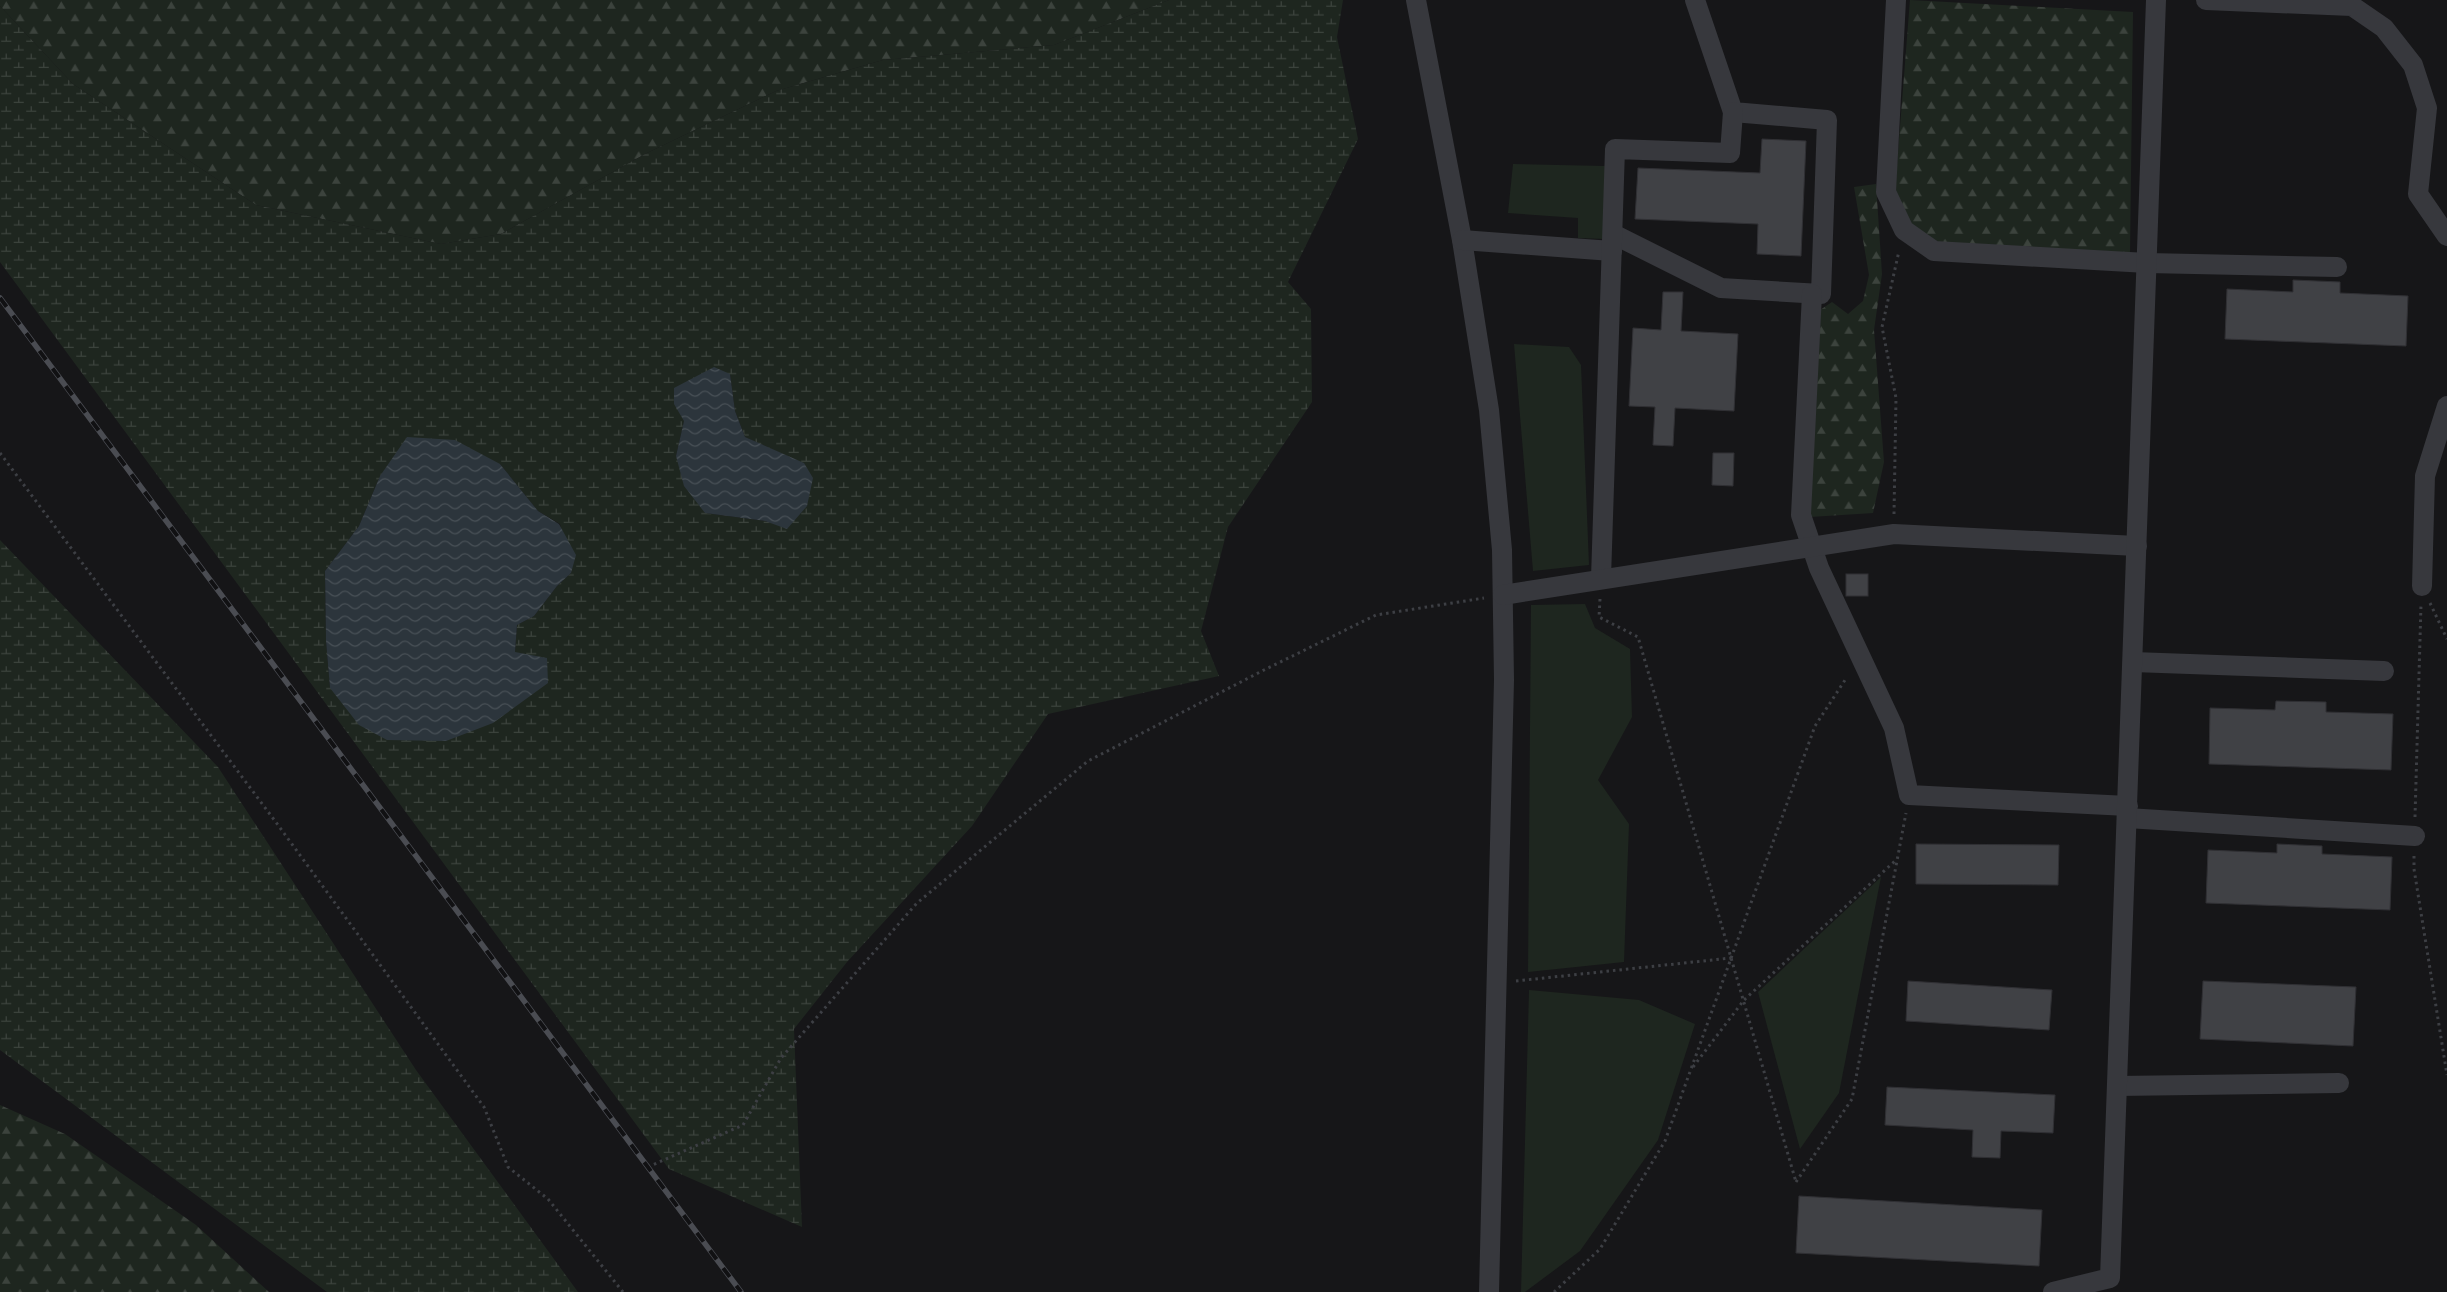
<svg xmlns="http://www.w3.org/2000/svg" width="2447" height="1292" font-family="'PT Sans Narrow',sans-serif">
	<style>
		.grass { fill: #1e261f }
		.forest { fill: url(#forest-firs) }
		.wetland { fill: url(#wetland-marsh); fill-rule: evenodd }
		.water { fill: url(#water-waves) }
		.building { fill: #404145; stroke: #303034 }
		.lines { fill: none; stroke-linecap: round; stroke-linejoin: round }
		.path { stroke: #3d3f44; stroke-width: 3; stroke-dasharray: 2.5 4; stroke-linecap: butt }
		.minor { stroke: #37383d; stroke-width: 20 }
		.rail-casing { stroke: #4a4c52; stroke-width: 5.5 }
		.rail { stroke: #111113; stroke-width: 4; stroke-dasharray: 11; stroke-linecap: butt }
	</style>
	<defs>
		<pattern id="forest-firs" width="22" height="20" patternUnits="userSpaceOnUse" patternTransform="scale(1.25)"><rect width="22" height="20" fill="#1e261f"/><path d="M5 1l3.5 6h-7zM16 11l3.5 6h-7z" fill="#3c433d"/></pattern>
		<pattern id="wetland-marsh" width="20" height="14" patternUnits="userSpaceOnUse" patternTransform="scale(1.25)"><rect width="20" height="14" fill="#1e261f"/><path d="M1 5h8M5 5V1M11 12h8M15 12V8" fill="none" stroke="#3c433d"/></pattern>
		<pattern id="water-waves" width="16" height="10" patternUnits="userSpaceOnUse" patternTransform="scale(1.25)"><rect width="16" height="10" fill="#2c353c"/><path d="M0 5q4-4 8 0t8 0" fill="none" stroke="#485056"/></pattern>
	</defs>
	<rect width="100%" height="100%" fill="#161618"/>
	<!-- grass -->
	<g class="grass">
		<polygon points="1513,164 1605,166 1604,239 1578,238 1578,218 1508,213"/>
		<polygon points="1514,344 1569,347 1581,365 1589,565 1533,571"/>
		<polygon points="1585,604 1595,628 1630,649 1632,717 1598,780 1629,824 1624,962 1528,972 1531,605"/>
		<polygon points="1881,877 1839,1093 1800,1149 1758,992"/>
		<polygon points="1529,990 1639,1000 1695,1024 1658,1140 1580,1251 1525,1292 1521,1292"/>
	</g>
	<!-- forest -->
	<g class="forest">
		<polygon points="0,0 1169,0 1054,45 883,60 776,91 647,153 501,234 441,244 256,205 73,84 0,6"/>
		<polygon points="1910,0 2133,12 2130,253 1939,244 1915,234 1895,191"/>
		<polygon points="1876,184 1882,274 1874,330 1884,462 1873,513 1810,517 1817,312 1832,302 1848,314 1863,301 1869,275 1854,187"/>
		<polygon points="0,1105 65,1134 196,1225 269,1292 0,1292"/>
	</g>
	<!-- wetland -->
	<g class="wetland">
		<path d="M1169 0H1343L1337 37 1358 139 1288 282 1311 309 1312 402 1228 527 1201 631 1219 676 1048 714 972 826 847 962 794 1029 802 1227 669 1169 0 262V6L73 84 256 205 441 244 501 234 647 153 776 91 883 60 1054 45ZM730 374 735 411 745 437 804 464 787 528 765 521 705 513 676 456 684 421ZM500 464 538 511 560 524 571 573 557 586 534 616 517 625 515 652 330 688 326 641 325 571 359 526 380 476Z"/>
		<polygon points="0,540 218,767 416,1070 578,1292 327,1292 0,1050"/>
	</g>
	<!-- water -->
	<g class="water">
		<polygon points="714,367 730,374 735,411 745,437 804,463 813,478 807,506 787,529 765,521 705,513 684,486 676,456 684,421 674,404 674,388"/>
		<polygon points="407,437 455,440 500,464 538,511 559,524 576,555 571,573 557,586 534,616 517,625 515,652 547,658 548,683 493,723 446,741 387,740 359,725 330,688 326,641 325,571 359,526 380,476"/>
	</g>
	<!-- building -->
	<g class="building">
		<polygon points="1762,139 1806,141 1801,256 1757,254 1758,224 1635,219 1638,168 1760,173"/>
		<polygon points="2293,280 2340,282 2340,293 2408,296 2406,346 2225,339 2227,289 2293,292"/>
		<polygon points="1663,292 1683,292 1681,331 1738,334 1734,411 1675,408 1673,446 1653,445 1655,407 1629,406 1633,328 1661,330"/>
		<polygon points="1713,453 1734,453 1733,486 1712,485"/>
		<rect x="1846" y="574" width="22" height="22"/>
		<polygon points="2276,701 2326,702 2326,712 2393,714 2391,770 2209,764 2210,708 2275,710"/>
		<polygon points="1916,844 2059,845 2058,885 1916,884"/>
		<polygon points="2277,844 2322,846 2322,854 2392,857 2390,910 2206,903 2208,850 2277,853"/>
		<polygon points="1908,981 2052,990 2049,1030 1906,1021"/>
		<polygon points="2203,981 2356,987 2353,1046 2200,1039"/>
		<polygon points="1887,1087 2055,1095 2053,1133 2001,1131 2000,1158 1972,1157 1973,1130 1885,1125"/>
		<polygon points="1799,1196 2042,1210 2039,1266 1796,1253"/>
	</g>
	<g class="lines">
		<!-- path -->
		<g class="path">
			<polyline points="0,453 275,821 484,1107 508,1167 548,1199 623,1292"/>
			<polyline points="1894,514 1896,398 1882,327 1899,251"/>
			<polyline points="1600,599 1599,617 1638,637 1796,1182"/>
			<polyline points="2430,603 2447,639"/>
			<polyline points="2415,817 2421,604"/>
			<polyline points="2414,856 2414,869 2447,1075"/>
			<polyline points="1516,981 1731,958"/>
			<polyline points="1693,1067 1744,1000 1896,860"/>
			<polyline points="648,1167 743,1125 781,1058 917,903 1088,761 1264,670 1376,615 1484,598"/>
			<polyline points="1796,1182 1852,1099 1906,813"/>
			<polyline points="1554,1292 1600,1249 1665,1141 1815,726 1847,677"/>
		</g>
		<!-- minor -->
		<g class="minor">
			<polyline points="1416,0 1462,240 1489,410 1502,550 1504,680 1489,1292"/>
			<polyline points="1896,0 1886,192 1904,230 1934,251 2147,263 2337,267"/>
			<polyline points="2206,0 2352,6 2384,28 2413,65 2427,108 2418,194 2447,236"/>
			<polyline points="1613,234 1721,288 1821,294 1827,120 1733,112 1695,0"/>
			<polyline points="1462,240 1612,251"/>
			<polyline points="1812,294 1801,515 1819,568 1894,728 1909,795 2128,806"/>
			<polyline points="1601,578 1615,149 1730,153 1733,112"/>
			<polyline points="2422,586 2425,476 2447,406"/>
			<polyline points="1503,595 1894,534 2137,546"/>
			<polyline points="2133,662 2384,671"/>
			<polyline points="2127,818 2415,836"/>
			<polyline points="2117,1086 2339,1083"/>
			<polyline points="2053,1292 2110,1278 2156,0"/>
		</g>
		<defs>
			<polyline id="rail" points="0,298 741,1292"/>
		</defs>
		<!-- rail casing -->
		<use href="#rail" class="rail-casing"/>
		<!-- rail -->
		<use href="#rail" class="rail"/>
	</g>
</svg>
